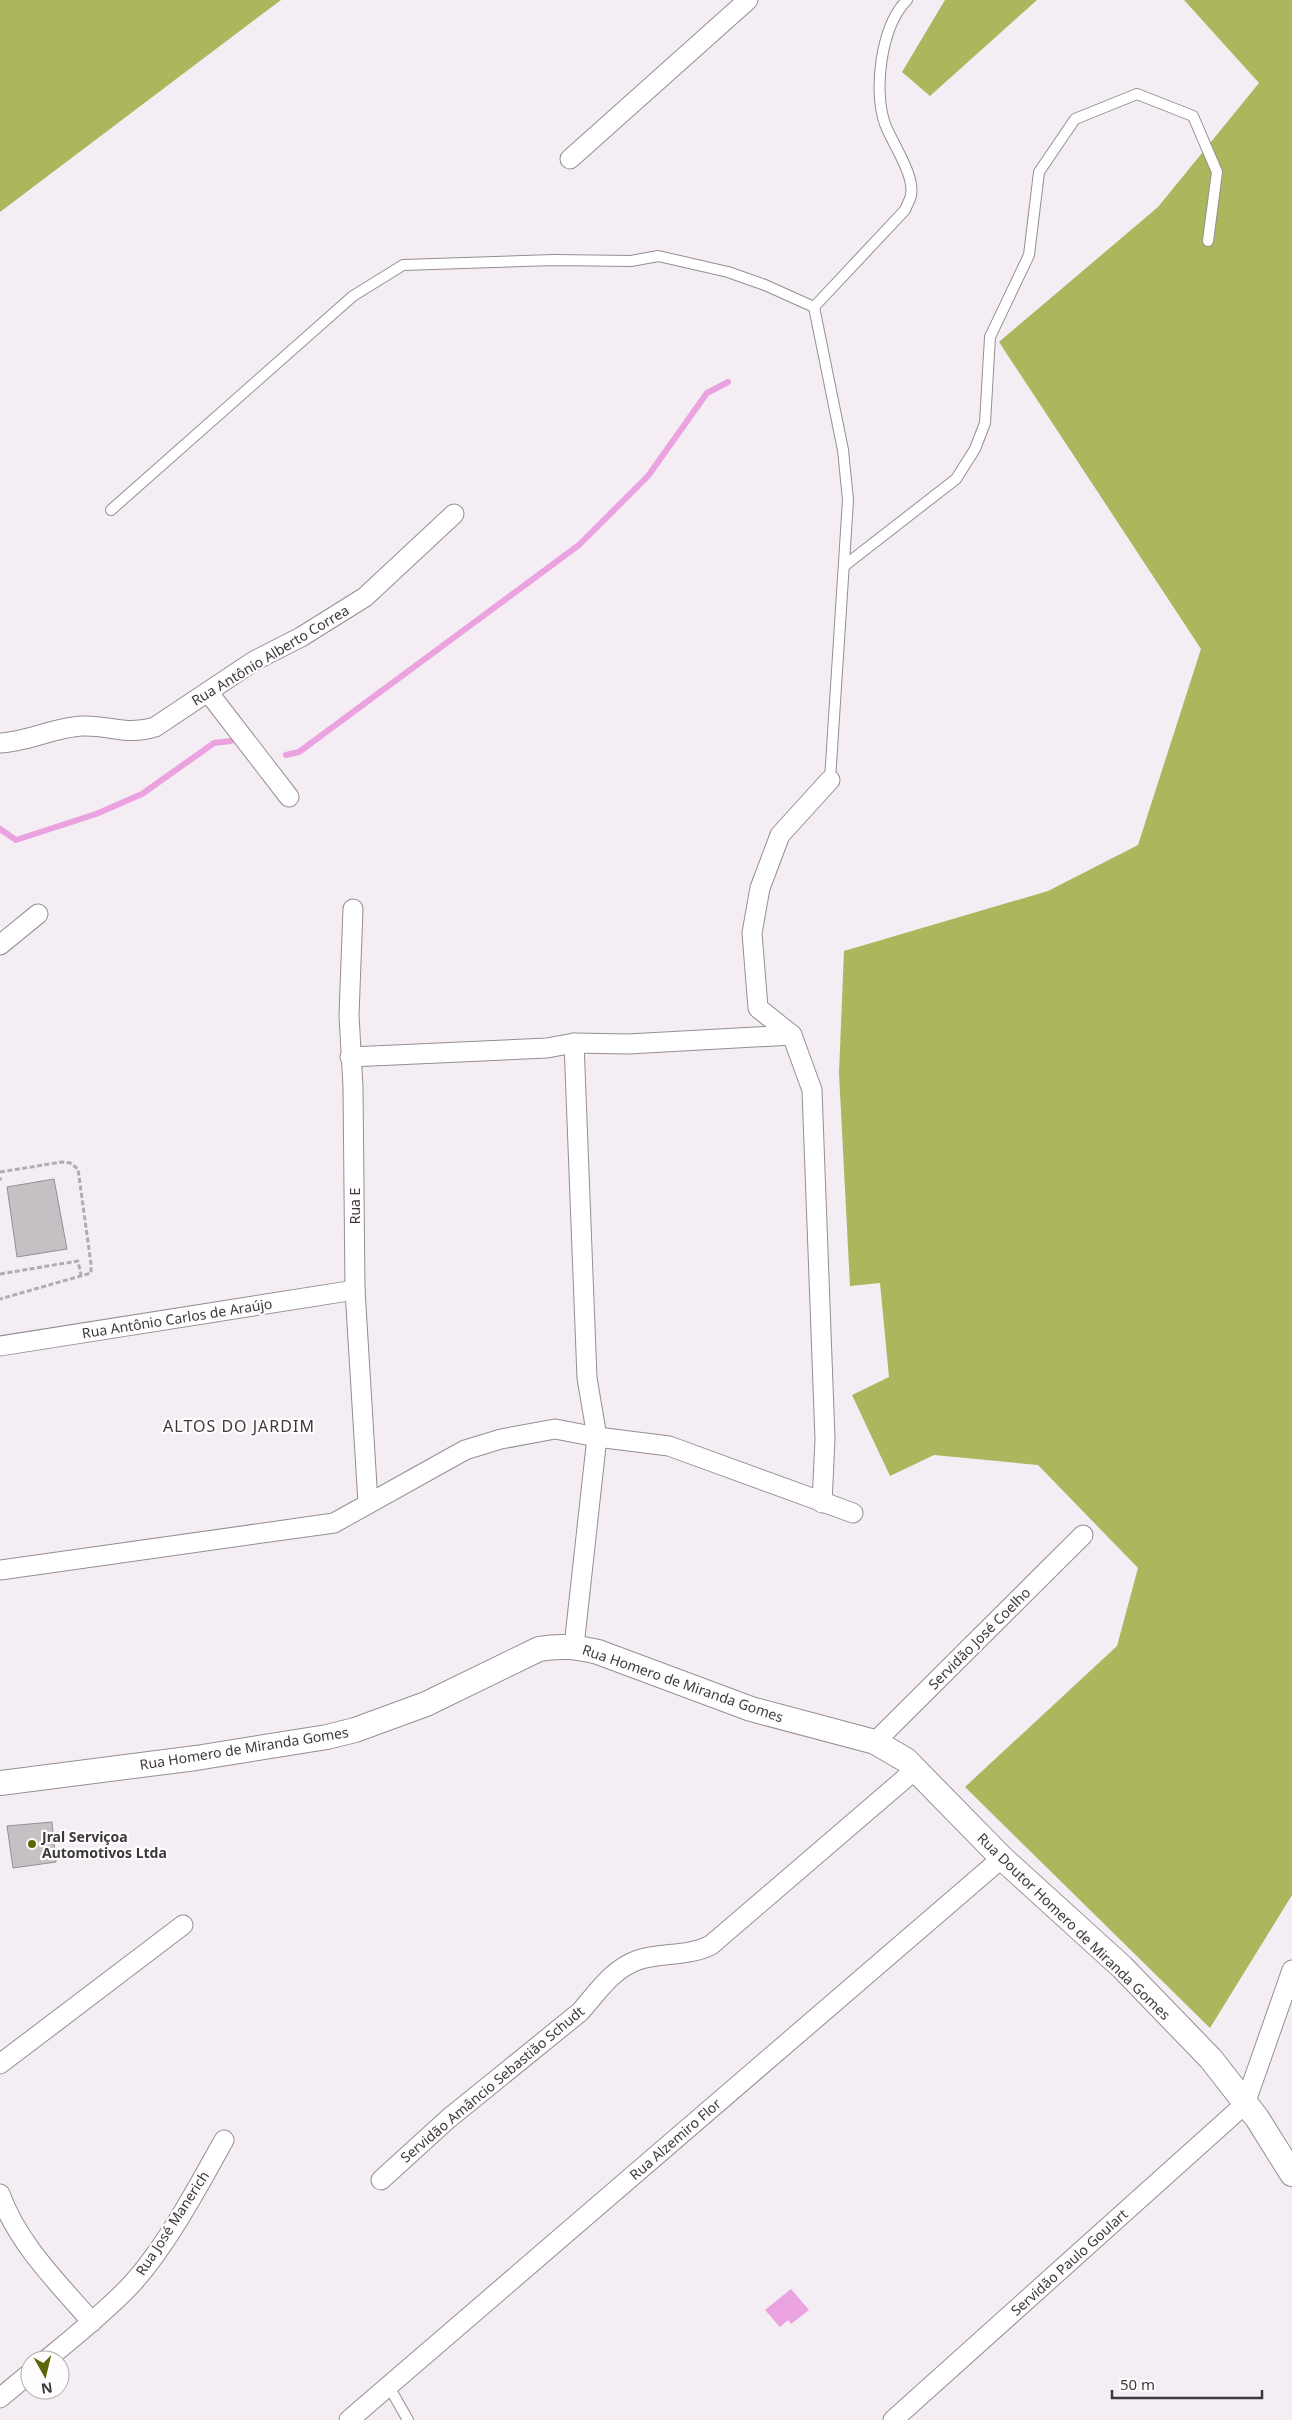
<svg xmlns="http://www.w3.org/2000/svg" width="1292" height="2420" font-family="'Noto Sans',sans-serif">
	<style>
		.forest { fill: #acb75d }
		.water { fill: #eaa2e0 }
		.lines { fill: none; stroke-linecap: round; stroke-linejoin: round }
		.stream { stroke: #eaa2e0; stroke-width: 6 }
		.building { fill: #c6bfc4; stroke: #968f95 }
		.service-casing { stroke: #958e94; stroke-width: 12 }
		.minor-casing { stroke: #958e94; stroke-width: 21 }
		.tertiary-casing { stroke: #958e94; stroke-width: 26 }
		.path { stroke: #b2acb1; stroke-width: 3; stroke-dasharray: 5 2.5; stroke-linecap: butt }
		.service { stroke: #fff; stroke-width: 10 }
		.minor { stroke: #fff; stroke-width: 19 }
		.tertiary { stroke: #fff; stroke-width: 24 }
		.poi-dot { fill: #5e6606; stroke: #fffcfe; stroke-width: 2 }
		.labels { text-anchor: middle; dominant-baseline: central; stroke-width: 4.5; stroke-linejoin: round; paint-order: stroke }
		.street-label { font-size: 14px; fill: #3c393c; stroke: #fffcfe }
		.poi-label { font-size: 14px; font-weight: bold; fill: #3c393c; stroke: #fffcfe; text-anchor: start }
		.quarter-label { font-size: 16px; letter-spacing: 1px; fill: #3d383c; stroke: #fffcfe }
	</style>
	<rect width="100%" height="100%" fill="#f4edf3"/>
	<!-- forest -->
	<g class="forest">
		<polygon points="0,0 281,0 0,212"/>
		<polygon points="945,0 1037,0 930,96 902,72"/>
		<polygon points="1184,0 1292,0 1292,1895 1210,2028 965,1787 1117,1646 1138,1568 1038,1465 934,1455 890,1476 852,1395 889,1377 880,1283 850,1286 839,1073 844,951 1048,891 1138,845 1201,649 999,342 1158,207 1259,83"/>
	</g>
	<!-- water -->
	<polygon class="water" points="791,2289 809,2310 791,2324 788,2320 780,2327 765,2310"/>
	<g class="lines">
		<!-- stream -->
		<g class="stream">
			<polyline points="286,755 299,752 579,545 648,476 707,393 728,382"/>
			<polyline points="0,829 16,840 96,814 142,794 214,743 231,741"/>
		</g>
	</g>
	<!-- building -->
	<g class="building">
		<polygon points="54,1179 67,1249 17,1257 7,1187"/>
		<polygon points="52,1822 56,1862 13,1868 7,1826"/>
	</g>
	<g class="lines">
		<defs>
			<g id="service">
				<polyline points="111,510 353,296 403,265 554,260 631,261 658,256 728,272 765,285 814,307"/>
				<polyline points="844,566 956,479 975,449 985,423 990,337 1029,255 1039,172 1075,119 1137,94 1193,116 1217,172 1208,241"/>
				<path d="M830 780 848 500 843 450 814 307 905 210C907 205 910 200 911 195 915 175 892 143 885 124 873 90 881 26 907 0"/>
				<polyline points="388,2385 408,2420"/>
			</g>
			<g id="minor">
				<polyline points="570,159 748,0"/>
				<polyline points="208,692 289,797"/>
				<path d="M0 743C28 742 54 727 83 726 110 725 127 736 155 727L254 661 301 637 365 597 454 514"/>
				<polyline points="353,909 349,1015 353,1087 355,1290 368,1503"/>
				<polyline points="0,945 38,914"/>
				<polyline points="574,1043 587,1378 597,1437 574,1646"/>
				<polyline points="350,1057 547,1048 574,1043 628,1044 792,1035"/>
				<polyline points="0,1346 355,1290"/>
				<polyline points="822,1503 825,1439 812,1090 792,1035 758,1008 752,933 760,888 780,835 830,780"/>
				<polyline points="0,1570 334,1523 465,1450 501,1439 555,1429 597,1437 669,1446 853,1513"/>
				<polyline points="875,1742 1083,1535"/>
				<polyline points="0,2064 183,1925"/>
				<path d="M381 2180 448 2119 580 2012C597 1993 612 1969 638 1960 661 1952 688 1957 711 1945L916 1769"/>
				<path d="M0 2194C18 2244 58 2283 92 2322"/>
				<path d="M46 2360C74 2337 103 2314 129 2287 165 2249 198 2187 224 2140"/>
				<polyline points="0,2398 30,2373"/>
				<polyline points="349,2420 1002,1858"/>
				<polyline points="893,2420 1245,2104 1292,1970"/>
			</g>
			<path id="tertiary" d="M0 1783 196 1758 327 1737 355 1730 426 1704 539 1649C561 1645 577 1647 598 1652L751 1709 875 1742 906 1760 1002 1858 1122 1967 1211 2059 1257 2118 1292 2174"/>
		</defs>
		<!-- service casing -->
		<use href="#service" class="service-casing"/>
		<!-- minor casing -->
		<use href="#minor" class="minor-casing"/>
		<!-- tertiary casing -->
		<use href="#tertiary" class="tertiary-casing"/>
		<!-- path -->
		<g class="path">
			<polyline points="0,1172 62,1162 70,1163 78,1169 91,1264 91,1273 0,1299"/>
			<polyline points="0,1179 2,1179"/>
			<polyline points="0,1274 78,1261 81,1275"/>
		</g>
		<!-- service -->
		<use href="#service" class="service"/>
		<!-- minor -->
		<use href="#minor" class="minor"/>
		<!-- tertiary -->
		<use href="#tertiary" class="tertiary"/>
	</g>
	<!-- markers -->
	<circle class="poi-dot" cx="32" cy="1844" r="5"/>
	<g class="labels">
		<!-- street labels -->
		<g class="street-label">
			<text transform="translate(270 655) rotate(-31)">Rua Antônio Alberto Correa</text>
			<text transform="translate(354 1206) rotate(-90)">Rua E</text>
			<text transform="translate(177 1318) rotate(-9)">Rua Antônio Carlos de Araújo</text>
			<text transform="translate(979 1638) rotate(-45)">Servidão José Coelho</text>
			<text transform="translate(683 1683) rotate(19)">Rua Homero de Miranda Gomes</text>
			<text transform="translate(244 1748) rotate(-9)">Rua Homero de Miranda Gomes</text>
			<text transform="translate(1074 1926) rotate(44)">Rua Doutor Homero de Miranda Gomes</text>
			<text transform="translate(492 2084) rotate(-40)">Servidão Amâncio Sebastião Schudt</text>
			<text transform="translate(675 2139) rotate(-41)">Rua Alzemiro Flor</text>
			<text transform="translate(172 2223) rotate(-57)">Rua José Manerich</text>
			<text transform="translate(1069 2262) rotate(-42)">Servidão Paulo Goulart</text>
		</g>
		<!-- poi labels -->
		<g class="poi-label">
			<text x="42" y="1836">Jral Serviçoa<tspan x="42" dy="16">Automotivos Ltda</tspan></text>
		</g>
		<!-- quarter labels -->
		<g class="quarter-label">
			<text x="239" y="1426">ALTOS DO JARDIM</text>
		</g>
	</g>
	<!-- north arrow -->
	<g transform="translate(45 2375) rotate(172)"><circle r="24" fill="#fffcfe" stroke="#b1aeb0"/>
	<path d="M0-4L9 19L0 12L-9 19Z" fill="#5e6606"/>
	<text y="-8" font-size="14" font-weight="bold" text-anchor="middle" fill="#3c393c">N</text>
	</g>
	<!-- scale -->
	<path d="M1112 2390v8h150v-8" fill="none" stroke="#3c393c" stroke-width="2.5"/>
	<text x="1120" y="2390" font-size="15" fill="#3c393c" stroke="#fffcfe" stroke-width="4" paint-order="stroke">50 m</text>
</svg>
